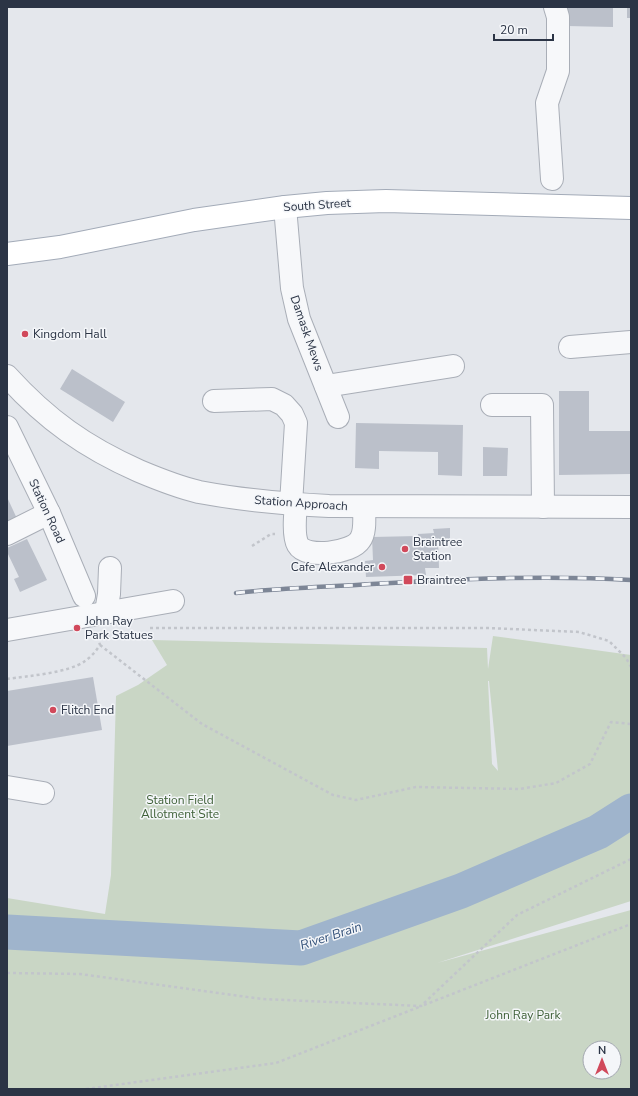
<svg xmlns="http://www.w3.org/2000/svg" width="638" height="1096" font-family="'Nunito Sans',sans-serif">
	<style>
		.green { fill: #c9d6c5; fill-rule: evenodd }
		.lines { fill: none; stroke-linecap: round; stroke-linejoin: round }
		.river { stroke: #9fb4cc; stroke-width: 35 }
		.building { fill: #bbc0ca }
		.minor-casing { stroke: #a9aeb7; stroke-width: 24 }
		.major-casing { stroke: #a3abb8; stroke-width: 24 }
		.path { stroke: #c2c5cb; stroke-width: 2.5; stroke-dasharray: 3 3; stroke-linecap: butt }
		.minor { stroke: #f7f8fa; stroke-width: 22 }
		.major { stroke: #fff; stroke-width: 22 }
		.rail-casing { stroke: #7d8696; stroke-width: 4.5 }
		.rail { stroke: #f4f6f9; stroke-width: 3; stroke-dasharray: 9; stroke-linecap: butt }
		.poi-dot { fill: #d1495b; stroke: #f4f6f9; stroke-width: 1.5 }
		.labels { text-anchor: middle; dominant-baseline: central; stroke-width: 3; stroke-linejoin: round; paint-order: stroke }
		.street-label { font-size: 12px; fill: #2b3445; stroke: #f4f6f9 }
		.poi-label { font-size: 12px; fill: #2b3445; stroke: #f4f6f9; text-anchor: start }
		.park-label { font-size: 12px; fill: #3f6138; stroke: #f4f6f9 }
		.water-label { font-size: 13px; font-style: italic; fill: #34527a; stroke: #f4f6f9 }
	</style>
	<rect width="100%" height="100%" fill="#e4e7ec"/>
	<!-- green -->
	<path class="green" d="M493 636 631 655V901L437 963 631 910V1089H7V898L105 914 111 875 116 696 138 685 167 665 152 640 487 648 488 669ZM488 681H489L498 771 492 764ZM590 1048H614V1072H590Z"/>
	<g class="lines">
		<!-- river -->
		<polyline class="river" points="7,932 301,948 461,891 598,832 631,811"/>
	</g>
	<!-- building -->
	<g class="building">
		<polygon points="567,7 613,7 613,27 567,26"/>
		<rect x="627" y="8" width="4" height="10"/>
		<polygon points="72,369 125,402 113,422 60,389"/>
		<polygon points="559,391 589,391 589,431 630,431 630,474 559,475"/>
		<polygon points="356,423 463,425 462,476 438,475 438,452 379,451 379,469 355,468"/>
		<polygon points="483,447 508,448 507,476 483,476"/>
		<polygon points="7,497 19,523 7,529"/>
		<polygon points="450,528 450,539 438,539 439,568 425,568 426,575 366,577 365,561 373,560 372,537 418,536 418,534 434,533 433,529"/>
		<polygon points="27,539 47,580 20,592 14,579 19,577 7,552 7,548"/>
		<polygon points="93,677 102,730 7,746 7,691"/>
	</g>
	<g class="lines">
		<defs>
			<g id="minor">
				<polyline points="552,179 547,103 558,71 558,17 555,7"/>
				<polyline points="285,207 292,288 299,319 338,417"/>
				<polyline points="570,347 631,342"/>
				<path d="M7 376C47 420 85 447 139 471 158 479 178 487 199 492 242 500 285 504 329 506L631 507"/>
				<polyline points="326,386 453,366"/>
				<polyline points="214,401 272,399 284,405 292,414 296,423 291,504"/>
				<polyline points="492,405 542,405 543,507"/>
				<polyline points="7,427 49,513 84,596"/>
				<path d="M296 504C295 515 293 536 298 545 306 559 352 553 360 540 366 532 364 516 364 507"/>
				<polyline points="7,534 49,513"/>
				<polyline points="106,612 109,594 110,568"/>
				<polyline points="7,630 173,601"/>
				<polyline points="7,787 43,793"/>
			</g>
			<polyline id="major" points="7,254 60,247 194,220 285,207 327,203 386,201 631,208"/>
		</defs>
		<!-- minor casing -->
		<use href="#minor" class="minor-casing"/>
		<!-- major casing -->
		<use href="#major" class="major-casing"/>
		<!-- path -->
		<g class="path">
			<polyline points="252,546 271,534 275,534"/>
			<polyline points="150,628 488,628 579,632 609,641 626,658 631,667"/>
			<polyline points="100,645 202,724 333,795 356,800 416,787 520,789 556,783 590,764 611,722 631,724"/>
			<path d="M7 679C27 676 69 673 85 661 91 657 96 651 100 645L97 634"/>
			<polyline points="7,973 80,974 262,999 421,1006 517,915 631,859"/>
			<polyline points="424,1005 631,924"/>
			<polyline points="86,1089 276,1063 419,1007"/>
		</g>
		<!-- minor -->
		<use href="#minor" class="minor"/>
		<!-- major -->
		<use href="#major" class="major"/>
		<defs>
			<path id="rail" d="M236 593C281 588 327 587 372 584 458 579 545 575 631 580"/>
		</defs>
		<!-- rail casing -->
		<use href="#rail" class="rail-casing"/>
		<!-- rail -->
		<use href="#rail" class="rail"/>
	</g>
	<!-- markers -->
	<g class="poi-dot">
		<circle cx="25" cy="334" r="4"/>
		<circle cx="405" cy="549" r="4"/>
		<circle cx="382" cy="567" r="4"/>
		<rect x="403" y="575" width="10" height="10" rx="2"/>
		<circle cx="77" cy="628" r="4"/>
		<circle cx="53" cy="710" r="4"/>
	</g>
	<g class="labels">
		<!-- street labels -->
		<g class="street-label">
			<text transform="translate(317 205) rotate(-4)">South Street</text>
			<text transform="translate(307 333) rotate(71)">Damask Mews</text>
			<text transform="translate(301 503) rotate(4)">Station Approach</text>
			<text transform="translate(47 511) rotate(65)">Station Road</text>
		</g>
		<!-- poi labels -->
		<g class="poi-label">
			<text x="33" y="334">Kingdom Hall</text>
			<text x="413" y="542">Braintree<tspan x="413" dy="14">Station</tspan></text>
			<text x="374" y="567" text-anchor="end">Cafe Alexander</text>
			<text x="417" y="580">Braintree</text>
			<text x="85" y="621">John Ray<tspan x="85" dy="14">Park Statues</tspan></text>
			<text x="61" y="710">Flitch End</text>
		</g>
		<!-- park labels -->
		<g class="park-label">
			<text x="180" y="800">Station Field<tspan x="180" dy="14">Allotment Site</tspan></text>
			<text x="523" y="1015">John Ray Park</text>
		</g>
		<!-- water labels -->
		<g class="water-label">
			<text transform="translate(331 936) rotate(-18)">River Brain</text>
		</g>
	</g>
	<!-- border -->
	<rect width="638" height="1096" fill="none" stroke="#2b3445" stroke-width="16"/>
	<!-- north arrow -->
	<g transform="translate(602 1060)"><circle r="19" fill="#f4f6f9" stroke="#a4a8b1"/>
	<path d="M0-3L7 15L0 10L-7 15Z" fill="#d1495b"/>
	<text y="-6" font-size="11" font-weight="bold" text-anchor="middle" fill="#2b3445">N</text>
	</g>
	<!-- scale -->
	<path d="M494 34v6h59v-6" fill="none" stroke="#2b3445" stroke-width="2"/>
	<text x="500" y="34" font-size="12" fill="#2b3445" stroke="#f4f6f9" stroke-width="3" paint-order="stroke">20 m</text>
</svg>
